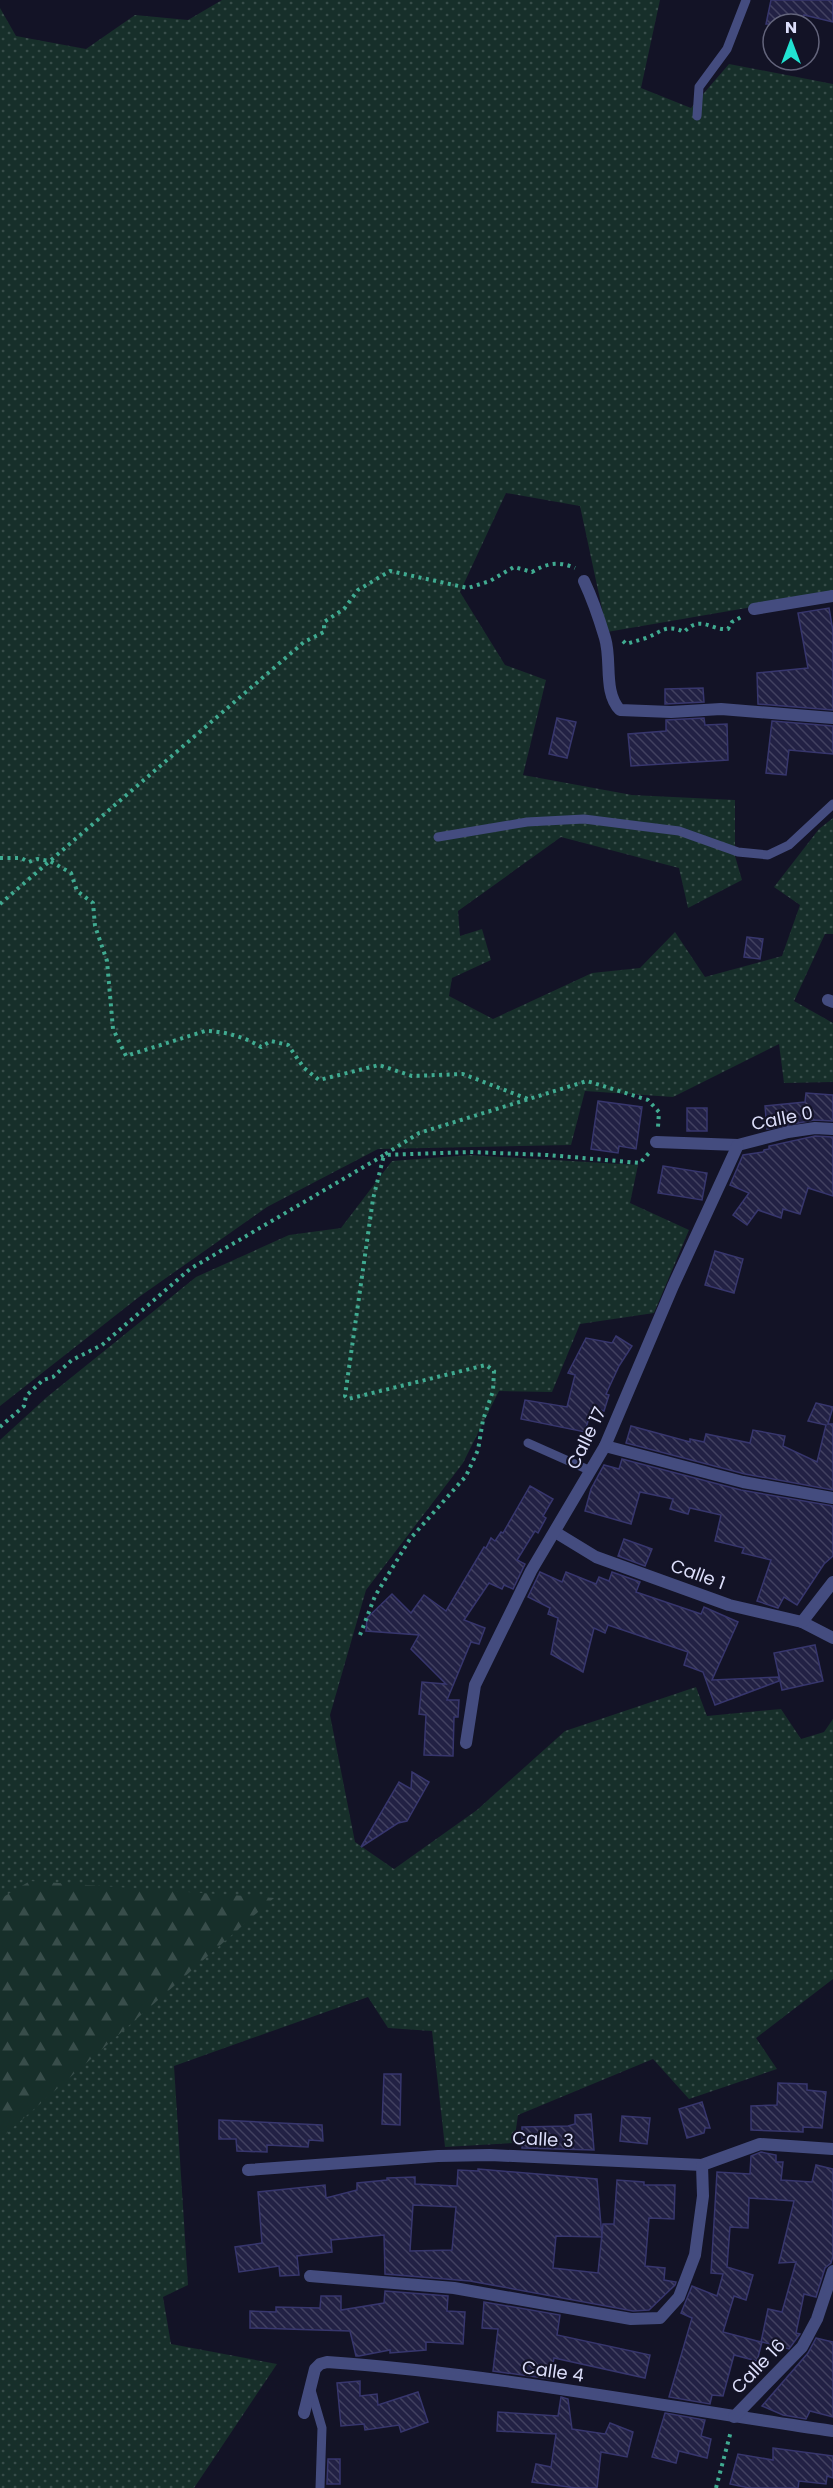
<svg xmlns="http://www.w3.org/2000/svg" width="833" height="2488" font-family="Poppins,sans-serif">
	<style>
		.grass { fill: url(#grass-dots) }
		.forest { fill: url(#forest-firs) }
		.building { fill: url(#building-back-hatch); stroke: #37366d; stroke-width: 1.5; fill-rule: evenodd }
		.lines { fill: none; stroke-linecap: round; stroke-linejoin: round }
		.path { stroke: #40ab91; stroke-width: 4; stroke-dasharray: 3 4.5; stroke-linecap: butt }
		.lane { stroke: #444c7f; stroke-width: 9 }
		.street { stroke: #444c7f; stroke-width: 12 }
		.labels { text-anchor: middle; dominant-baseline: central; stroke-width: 4.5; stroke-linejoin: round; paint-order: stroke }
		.street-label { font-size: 18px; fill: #dcdefa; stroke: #131326 }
	</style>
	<defs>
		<pattern id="grass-dots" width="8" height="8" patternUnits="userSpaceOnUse" patternTransform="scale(1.5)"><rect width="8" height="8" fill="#172f2a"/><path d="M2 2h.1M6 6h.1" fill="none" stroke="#384d4a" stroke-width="1.8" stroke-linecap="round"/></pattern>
		<pattern id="forest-firs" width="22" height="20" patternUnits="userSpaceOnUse" patternTransform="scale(1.5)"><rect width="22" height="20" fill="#172f2a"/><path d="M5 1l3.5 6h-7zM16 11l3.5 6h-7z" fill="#384d4a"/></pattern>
		<pattern id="building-back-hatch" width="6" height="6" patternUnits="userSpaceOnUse" patternTransform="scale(1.5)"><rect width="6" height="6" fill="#222144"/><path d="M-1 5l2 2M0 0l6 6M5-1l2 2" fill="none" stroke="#424160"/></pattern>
	</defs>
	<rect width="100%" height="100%" fill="#131326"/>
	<!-- grass -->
	<g class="grass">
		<polygon points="222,0 660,0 641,88 691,108 729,64 833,84 833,593 607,632 580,506 506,493 460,592 505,665 546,680 523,775 632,795 735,800 735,856 742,880 688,908 679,868 561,837 458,911 460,936 482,929 491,960 452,978 449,996 493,1019 592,973 640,968 675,932 705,977 782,956 800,905 774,887 819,829 833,818 833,934 825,934 794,1001 833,1023 833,1082 784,1083 779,1044 673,1097 585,1091 571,1145 378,1149 267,1207 139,1297 0,1406 0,8 16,36 86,49 135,15 188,20"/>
		<polygon points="470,1155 638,1165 630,1203 689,1230 654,1313 580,1324 552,1392 499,1391 463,1463 366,1590 330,1715 355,1842 394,1869 477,1810 565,1731 696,1687 707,1716 781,1709 801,1739 824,1732 833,1719 833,1979 756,2038 777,2069 689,2099 653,2059 518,2115 514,2143 445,2147 432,2031 388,2028 368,1997 174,2066 188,2285 163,2297 171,2344 277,2364 194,2488 0,2488 0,1440 47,1397 196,1277 289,1235 341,1228 392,1161"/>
	</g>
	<!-- forest -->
	<polygon class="forest" points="30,1881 274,1898 0,2139 0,1899"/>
	<!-- building -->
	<g class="building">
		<polygon points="771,0 833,0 833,22 804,15 802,24 766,24"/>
		<polygon points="829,608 833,631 833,710 758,704 757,673 808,668 798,613"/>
		<polygon points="703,688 704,702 665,704 665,689"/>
		<polygon points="557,718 576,722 567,758 549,754"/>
		<polygon points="704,718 705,725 727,724 728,760 631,766 628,734 666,731 666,720"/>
		<polygon points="772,721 833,726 833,754 789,750 786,775 766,773"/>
		<polygon points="747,937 763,939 760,959 744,957"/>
		<polygon points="806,1093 833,1095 833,1121 814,1120 767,1129 765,1106 805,1102"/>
		<polygon points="598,1101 642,1107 636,1149 619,1146 618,1153 591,1149"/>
		<rect x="687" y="1108" width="20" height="23"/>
		<polygon points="815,1136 833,1137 833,1196 808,1188 800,1214 783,1209 781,1218 758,1210 747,1225 733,1215 749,1193 730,1185 743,1155 763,1152 764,1150 769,1149 769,1146"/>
		<polygon points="663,1166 707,1173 702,1200 658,1193"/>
		<polygon points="715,1251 743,1259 734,1293 705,1285"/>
		<polygon points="616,1336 632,1346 619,1366 606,1394 609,1395 604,1411 592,1407 585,1432 521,1419 525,1400 567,1407 575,1375 568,1373 586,1338 612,1343"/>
		<polygon points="816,1403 833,1407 828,1424 833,1424 833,1490 745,1474 626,1443 631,1426 690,1442 690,1439 704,1442 706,1434 750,1443 753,1430 785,1436 783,1446 817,1462 826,1425 808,1421"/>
		<polygon points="622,1459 741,1490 833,1506 833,1556 824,1564 797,1605 784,1597 778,1608 757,1601 771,1560 742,1553 744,1548 715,1541 721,1515 690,1508 688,1514 670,1509 673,1499 640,1492 631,1524 585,1511 591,1489 604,1465 619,1469"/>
		<polygon points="530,1486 553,1499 543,1516 546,1518 538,1533 535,1531 517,1560 525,1564 513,1589 504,1585 502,1589 489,1583 464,1620 485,1628 479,1644 471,1642 447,1700 459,1700 458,1717 454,1717 453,1756 424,1755 426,1715 419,1714 422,1682 446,1684 411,1649 419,1635 366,1631 367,1618 392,1594 411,1613 424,1595 446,1611 484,1547 486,1548 491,1538 495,1541 501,1532 503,1533"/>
		<polygon points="624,1539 652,1549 645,1566 618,1556"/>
		<polygon points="540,1572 562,1582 566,1572 596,1584 599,1577 609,1581 612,1572 640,1582 636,1592 701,1614 704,1607 738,1622 712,1680 779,1677 779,1681 715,1705 703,1672 684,1665 688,1652 608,1625 605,1633 594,1628 583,1672 551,1654 558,1618 548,1614 550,1608 528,1597"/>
		<polygon points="815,1645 823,1681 782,1690 774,1653"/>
		<polygon points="412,1772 429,1782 407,1821 398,1823 361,1847 399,1782 411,1789"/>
		<polygon points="384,2074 401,2074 400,2125 382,2124"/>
		<polygon points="778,2083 807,2084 807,2090 826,2092 822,2128 803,2127 803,2132 751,2130 751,2106 777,2105"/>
		<polygon points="702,2102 710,2128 705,2128 704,2133 687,2138 679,2109"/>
		<polygon points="591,2114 594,2150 522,2148 522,2127 568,2126 575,2124 575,2115"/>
		<polygon points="622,2116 650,2118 647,2144 620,2141"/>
		<polygon points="219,2120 322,2125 323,2141 309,2140 308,2147 267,2145 267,2152 237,2151 236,2139 219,2139"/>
		<path d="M761 2152 776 2155V2162H783L781 2180 812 2182 816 2165 833 2169V2256L831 2263 825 2268 816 2297 804 2294 796 2333 800 2334 789 2349 762 2342 757 2361 734 2355 723 2396 712 2395 710 2404 669 2397 692 2318 681 2313 692 2286 717 2296 723 2274 711 2273 717 2172 750 2174 751 2156ZM749 2198 794 2201 779 2263 796 2262 782 2312 768 2309 761 2342 723 2332 734 2296 746 2300 753 2275 727 2267 730 2227 748 2228Z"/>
		<path d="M478 2169 597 2179 602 2237 556 2236 553 2268 598 2273 603 2224H614L617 2180 644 2182V2185H675L674 2219 649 2218 645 2266 665 2268 664 2280 676 2282 675 2285 649 2310 633 2311 470 2281 385 2274 384 2235 331 2240 332 2252 297 2256 299 2275 280 2276 279 2266 239 2272 235 2247 262 2243 258 2192 325 2185 326 2198 357 2190V2183L387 2180V2178L415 2177V2184L457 2186 458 2170 478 2171ZM413 2205 456 2207 452 2250 410 2251Z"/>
		<polygon points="385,2291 448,2296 447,2311 465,2312 463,2344 426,2342 426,2350 390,2353 390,2350 359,2356 356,2356 350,2331 250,2328 250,2311 276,2312 276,2307 320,2308 321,2296 341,2296 341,2310 384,2303"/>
		<polygon points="484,2302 560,2315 557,2335 650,2355 645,2378 554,2358 550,2379 493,2371 498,2329 482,2328"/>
		<polygon points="816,2338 833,2342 833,2417 810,2411 806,2419 783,2415 762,2406 808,2353"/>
		<polygon points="360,2381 360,2396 377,2394 378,2405 418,2392 428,2422 401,2432 399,2425 365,2430 364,2424 341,2426 337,2383"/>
		<polygon points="561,2397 568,2399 572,2429 605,2434 610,2423 633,2432 627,2457 601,2452 597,2488 576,2488 532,2482 536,2464 551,2467 556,2434 497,2431 498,2412 558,2416"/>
		<polygon points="665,2413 705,2420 701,2436 711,2439 707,2458 679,2451 676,2463 652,2457"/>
		<polygon points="773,2448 833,2456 833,2478 827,2476 826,2484 799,2481 798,2488 749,2488 730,2484 738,2454 773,2460"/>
		<polygon points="328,2459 340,2459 340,2484 327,2484"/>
	</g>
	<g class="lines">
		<!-- path -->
		<g class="path">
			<path d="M623 641 626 644C633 642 639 640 646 638 660 633 666 623 684 632 701 614 711 631 728 629L732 622 743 616"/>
			<path d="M0 858H21L29 862 37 859 50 861 71 873 77 891 93 903 95 926 107 961 113 1029 126 1056 205 1031C224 1031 245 1037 261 1047L271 1041 288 1045 304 1068 319 1080 379 1065 412 1076 463 1074 528 1099"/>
			<path d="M0 904 304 642 324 632V622L344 609 358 590 390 571 468 588 490 581 514 567 532 572C547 563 559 561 575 568"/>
			<polyline points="0,1427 24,1406 26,1396 43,1380 53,1377 72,1360 102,1345 190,1269 384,1155 470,1152 548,1155 640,1163 649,1153"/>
			<polyline points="360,1635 375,1596 410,1539 466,1476 478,1450 483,1420 493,1391 494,1371 486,1365 348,1399 345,1396 373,1199 384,1155 419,1133 587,1081 648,1100 659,1112 658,1127"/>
			<polyline points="716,2488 731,2431"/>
		</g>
		<!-- lane -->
		<g class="lane">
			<polyline points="697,116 699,87 727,49 746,0"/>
			<polyline points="438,837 527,822 584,819 679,831 738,852 768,855 789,845 833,804"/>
			<polyline points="528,1443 591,1471"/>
			<polyline points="311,2390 322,2428 320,2488"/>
		</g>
		<!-- street -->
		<g class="street">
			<path d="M584 581C593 600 599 618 605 638 612 661 603 692 620 710L671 712 721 709 833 718"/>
			<polyline points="754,609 833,596"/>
			<polyline points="828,1000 833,1002"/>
			<polyline points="656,1142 738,1145 788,1132 815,1128 833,1129"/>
			<polyline points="605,1446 743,1482 833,1498"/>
			<polyline points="555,1532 596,1557 729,1605 802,1622 833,1638"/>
			<polyline points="802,1622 833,1582"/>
			<polyline points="466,1743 475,1685 531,1571 605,1446 673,1286 738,1145"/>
			<polyline points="248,2170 438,2156 490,2155 702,2165 760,2144 833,2149"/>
			<polyline points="310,2276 454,2288 631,2319 660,2318 679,2297 695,2255 703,2196 702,2165"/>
			<path d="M304 2413 315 2369 320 2364 327 2362C497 2374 665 2407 833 2431"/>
			<polyline points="734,2417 802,2347 817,2319 833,2271"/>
		</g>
	</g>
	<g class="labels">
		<!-- street labels -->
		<g class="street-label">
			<text transform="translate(782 1118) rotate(-11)">Calle 0</text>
			<text transform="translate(586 1438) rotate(-64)">Calle 17</text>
			<text transform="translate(698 1574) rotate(20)">Calle 1</text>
			<text transform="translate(543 2139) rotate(3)">Calle 3</text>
			<text transform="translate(758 2366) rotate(-46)">Calle 16</text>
			<text transform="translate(553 2371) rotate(8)">Calle 4</text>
		</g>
	</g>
	<!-- north arrow -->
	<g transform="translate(791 42)"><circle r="28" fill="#131326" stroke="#63647b" stroke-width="1.5"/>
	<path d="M0-4.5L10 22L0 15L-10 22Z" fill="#21e2d2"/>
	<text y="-9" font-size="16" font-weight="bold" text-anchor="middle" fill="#dcdefa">N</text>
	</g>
</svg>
